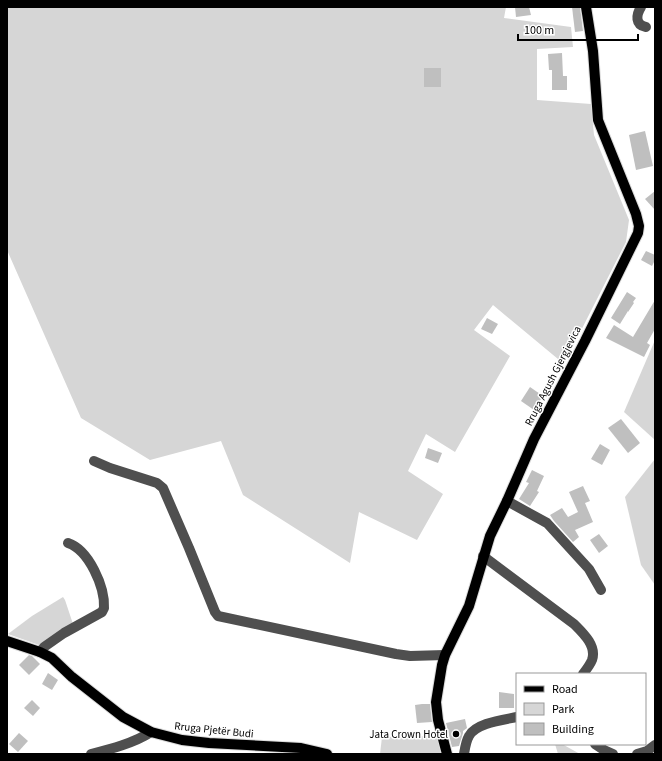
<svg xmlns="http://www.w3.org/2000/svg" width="662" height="761" font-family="'Source Sans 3',sans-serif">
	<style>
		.green { fill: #d6d6d6 }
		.building { fill: #bfbfbf }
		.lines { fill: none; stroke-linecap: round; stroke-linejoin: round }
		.major-casing { stroke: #dbdbdb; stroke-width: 12 }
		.minor { stroke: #4f4f4f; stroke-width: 10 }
		.major { stroke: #000; stroke-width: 10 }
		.poi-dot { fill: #000; stroke: #fff; stroke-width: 1.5 }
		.labels { text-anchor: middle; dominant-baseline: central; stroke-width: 3; stroke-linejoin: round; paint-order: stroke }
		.street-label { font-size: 11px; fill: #000; stroke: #fff }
		.poi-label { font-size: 11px; fill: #000; stroke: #fff; text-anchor: end }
	</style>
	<rect width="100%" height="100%" fill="#fff"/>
	<!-- green -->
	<g class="green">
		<polygon points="7,7 506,7 504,18 571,27 573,47 537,49 537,100 591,104 594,135 629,220 626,242 564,364 493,305 474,330 510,356 455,452 426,434 408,471 443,494 417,540 359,512 350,563 243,495 221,441 150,460 81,418 7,250"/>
		<polygon points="655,340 655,440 624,412"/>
		<polygon points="655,459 655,585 641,565 625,497"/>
		<polygon points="63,597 65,600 73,624 39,645 8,634 32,616"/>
		<polygon points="437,736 441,754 380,754 382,737"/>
		<polygon points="555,744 562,744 580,754 558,754"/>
	</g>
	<!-- building -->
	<g class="building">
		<polygon points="515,7 529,7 531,15 516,17"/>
		<polygon points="572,7 580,7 583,31 575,32"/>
		<polygon points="562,53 563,76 567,76 567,90 552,90 552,70 549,70 548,54"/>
		<rect x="424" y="68" width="17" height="19"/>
		<polygon points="645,131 653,166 636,170 629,135"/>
		<polygon points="655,191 655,210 645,199"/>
		<polygon points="646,251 655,255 655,260 652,266 641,260"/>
		<polygon points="627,292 636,298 633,302 634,303 628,312 628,311 620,324 611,318"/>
		<polygon points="655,300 655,329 647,343 650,345 644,357 606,338 614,325 633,337"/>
		<polygon points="487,318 498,324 492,334 481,329"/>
		<polygon points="530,387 543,396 534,410 521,401"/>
		<polygon points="621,419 640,443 628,453 608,428"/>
		<polygon points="600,444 610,450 602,465 591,459"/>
		<polygon points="428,448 442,453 438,463 425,458"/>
		<polygon points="532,470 544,476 537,491 539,492 530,506 519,499 529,483 526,482"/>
		<polygon points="583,486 590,501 585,503 593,522 575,530 579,537 573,542 554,521 550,515 562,508 568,517 578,512 569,492"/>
		<polygon points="599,534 608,546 599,553 590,540"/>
		<polygon points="29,655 32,656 40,664 29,675 19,665"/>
		<polygon points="48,673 58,680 52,690 42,684"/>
		<polygon points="499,692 514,694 514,708 499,708"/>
		<polygon points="32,700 40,708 33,716 24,708"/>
		<polygon points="422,704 430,704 432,722 417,723 415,705"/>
		<polygon points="465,719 467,728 463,731 463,733 459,746 452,747 446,723"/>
		<polygon points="19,733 28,741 18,752 9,744"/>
	</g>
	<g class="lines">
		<defs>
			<g id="major">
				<polyline points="7,641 40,652 52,658 72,677 123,717 151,732 182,740 209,743 301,748 327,754"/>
				<polyline points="447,754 438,720 436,702 442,665 445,655 469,606 490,536 507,501 534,439 585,341 638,233 639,226 636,214 598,120 593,51 586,7"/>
			</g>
		</defs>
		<!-- major casing -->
		<use href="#major" class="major-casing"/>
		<!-- minor -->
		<g class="minor">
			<path d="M641 7C636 15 635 25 646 27"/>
			<polyline points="94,461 110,468 157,483 163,488 189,548 215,612 218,616 396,654 410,656 445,655"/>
			<polyline points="507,501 547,523 589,569 601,590"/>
			<path d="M483 556 574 624C583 633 597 646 592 660 590 665 586 670 583 674"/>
			<path d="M40 652 44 647 64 633 102 612 104 608C105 587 89 550 68 543"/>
			<polyline points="595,744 604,750 613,754"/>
			<path d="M91 754C111 749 134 743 151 732"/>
			<path d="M464 754C465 748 466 741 469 736 476 723 503 720 517 717"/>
			<polyline points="637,754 647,751 655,745"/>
		</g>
		<!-- major -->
		<use href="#major" class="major"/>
	</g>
	<!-- markers -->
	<circle class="poi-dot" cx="456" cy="734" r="4"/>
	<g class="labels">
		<!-- street labels -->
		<g class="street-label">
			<text transform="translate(553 376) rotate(-63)">Rruga Agush Gjergjevica</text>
			<text transform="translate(214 730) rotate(6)">Rruga Pjetër Budi</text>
		</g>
		<!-- poi labels -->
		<g class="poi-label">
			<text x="448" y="734">Jata Crown Hotel</text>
		</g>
	</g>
	<!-- border -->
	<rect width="662" height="761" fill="none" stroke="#000000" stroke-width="16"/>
	<!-- legend -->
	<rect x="516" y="673" width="130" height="72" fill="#ffffff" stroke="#999999"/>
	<rect x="524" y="686" width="20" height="6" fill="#000000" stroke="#999999"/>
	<text x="552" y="693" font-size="12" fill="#000000">Road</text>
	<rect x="524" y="703" width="20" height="12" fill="#d6d6d6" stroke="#999999"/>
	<text x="552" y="713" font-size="12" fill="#000000">Park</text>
	<rect x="524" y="723" width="20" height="12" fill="#bfbfbf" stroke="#999999"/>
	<text x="552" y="733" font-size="12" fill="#000000">Building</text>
	<!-- scale -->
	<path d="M518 34v6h120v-6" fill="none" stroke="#000000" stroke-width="2"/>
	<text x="524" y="34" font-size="12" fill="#000000" stroke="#ffffff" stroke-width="3" paint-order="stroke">100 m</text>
</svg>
